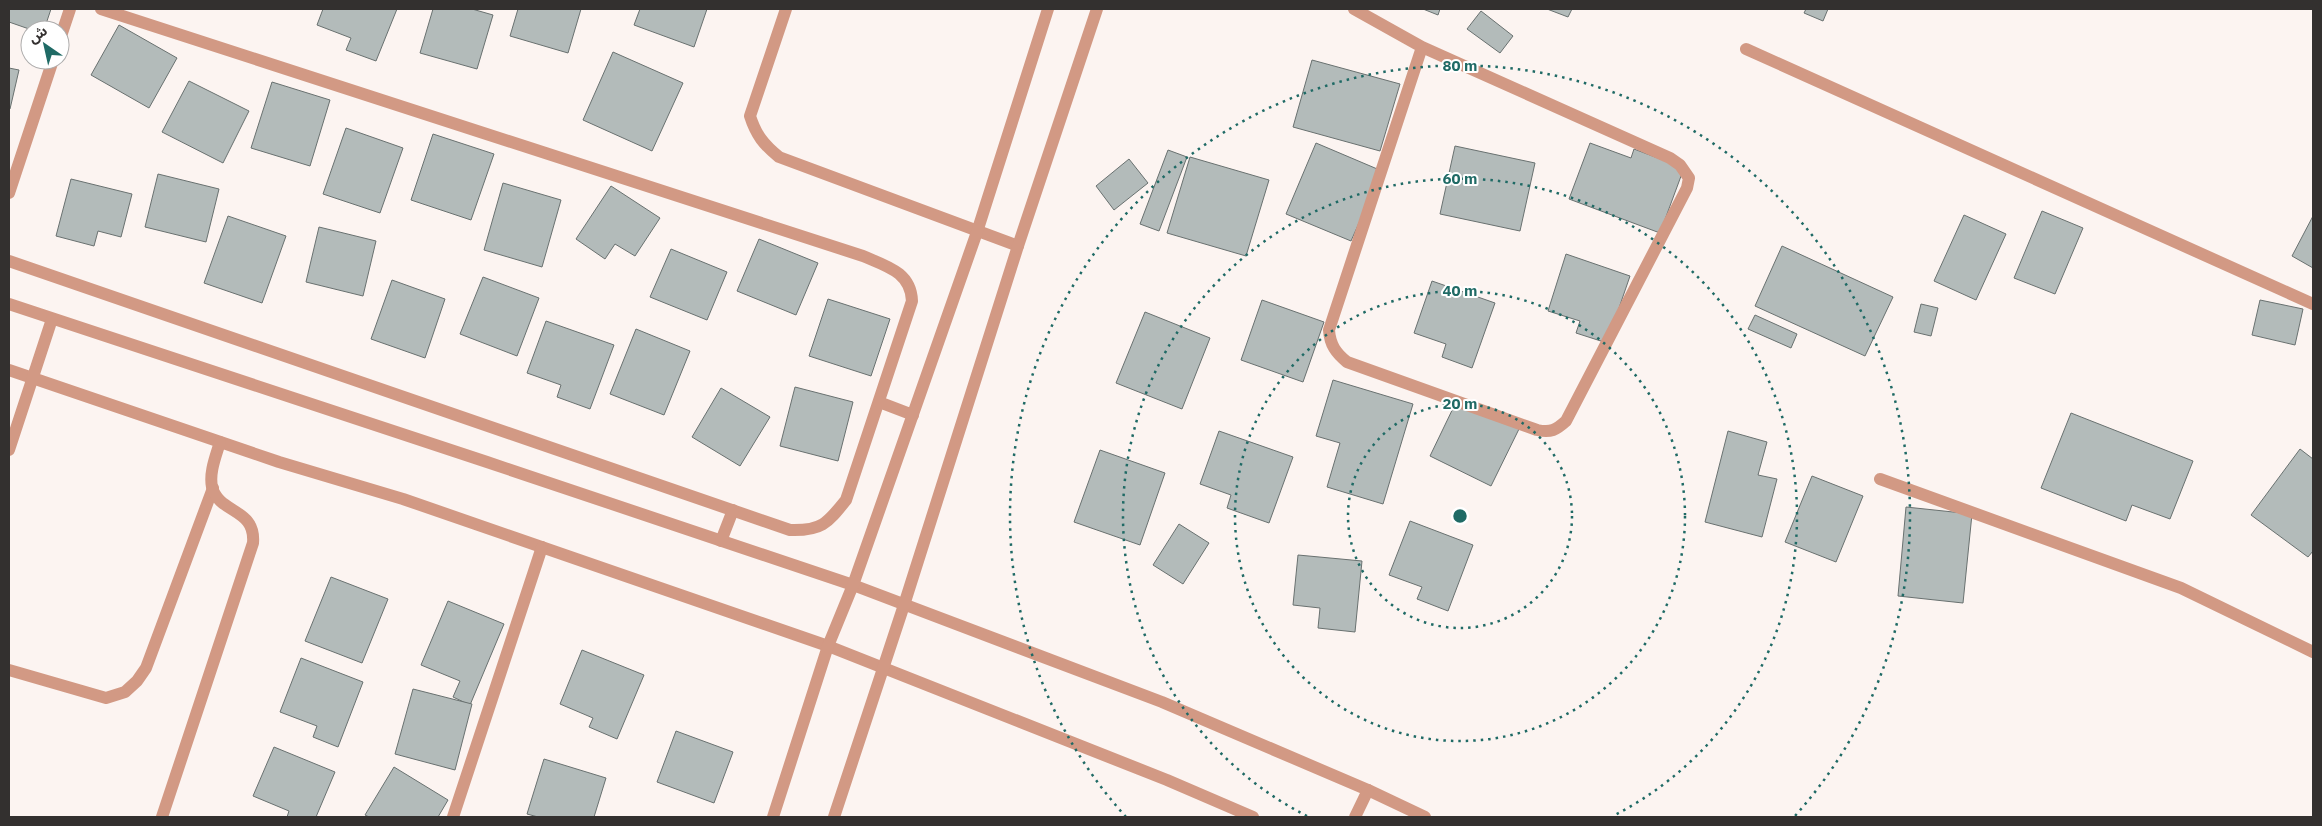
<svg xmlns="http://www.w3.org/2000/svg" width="2322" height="826" font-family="'IBM Plex Sans','Noto Sans Arabic',sans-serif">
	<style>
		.building { fill: #b3bbba; stroke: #697170 }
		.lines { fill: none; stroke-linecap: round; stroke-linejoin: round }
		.minor { stroke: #d29984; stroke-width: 12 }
		.ring { fill: none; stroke: #1f6a65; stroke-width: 2.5; stroke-dasharray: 2.5 5 }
		.centre { fill: #1f6a65; stroke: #fff; stroke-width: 2.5 }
		.ring-label { font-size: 15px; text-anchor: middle; font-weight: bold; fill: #1f6a65; stroke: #fff; stroke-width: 4; stroke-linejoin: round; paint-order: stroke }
	</style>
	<rect width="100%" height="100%" fill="#fcf4f1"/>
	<!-- building -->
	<g class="building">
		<polygon points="9,9 51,9 44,30 32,30 9,22"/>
		<polygon points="323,9 397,9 376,61 346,50 351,38 317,25"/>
		<polygon points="433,9 472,9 493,15 477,69 420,53"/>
		<polygon points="518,9 581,9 568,53 510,36"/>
		<polygon points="640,9 707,9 694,47 634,25"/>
		<polygon points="1423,9 1440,9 1438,15"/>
		<polygon points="1547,9 1572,9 1568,17"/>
		<polygon points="1806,9 1828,9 1823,21 1804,13"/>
		<polygon points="1481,11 1513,36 1500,53 1467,29"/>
		<polygon points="119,25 177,58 149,108 91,75"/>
		<polygon points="613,52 683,83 652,151 583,120"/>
		<polygon points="1312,60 1400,84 1380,151 1293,127"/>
		<polygon points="9,68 19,70 10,109 9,109"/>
		<polygon points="189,81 249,111 223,163 162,132"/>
		<polygon points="272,82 330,100 310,166 251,148"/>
		<polygon points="346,128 403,148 380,213 323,194"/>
		<polygon points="433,134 494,154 471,220 411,200"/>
		<polygon points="1316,143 1382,171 1351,241 1286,214"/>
		<polygon points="1590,143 1631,158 1634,149 1684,168 1660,233 1569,199"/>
		<polygon points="1455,146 1535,163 1520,231 1440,214"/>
		<polygon points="1168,150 1187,157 1159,231 1140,224"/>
		<polygon points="1190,157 1269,180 1246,256 1167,233"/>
		<polygon points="1129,159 1148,183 1114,210 1096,186"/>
		<polygon points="158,174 219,189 206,242 145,227"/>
		<polygon points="71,179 132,194 121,237 98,231 94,246 56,236"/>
		<polygon points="503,183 561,200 542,267 484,250"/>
		<polygon points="611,186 660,218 635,256 615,244 605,259 576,239"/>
		<polygon points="2042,211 2083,228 2055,294 2014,278"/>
		<polygon points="1964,215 2006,234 1976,300 1934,281"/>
		<polygon points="228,216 286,236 262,303 204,283"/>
		<polygon points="2313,216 2313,268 2292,256"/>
		<polygon points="319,227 376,241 363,296 306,282"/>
		<polygon points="759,239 818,263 796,315 737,291"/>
		<polygon points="1782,246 1893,297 1865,356 1755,306"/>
		<polygon points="671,249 727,272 707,320 650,297"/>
		<polygon points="1566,254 1630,276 1607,343 1576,333 1580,321 1548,311"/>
		<polygon points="483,277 539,298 517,356 460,334"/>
		<polygon points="392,280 445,299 425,358 371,339"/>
		<polygon points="1432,281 1495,303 1472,368 1442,357 1446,344 1414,333"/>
		<polygon points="828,299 890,319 871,376 809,356"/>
		<polygon points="1262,300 1324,322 1303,382 1241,360"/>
		<polygon points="2260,300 2303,309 2295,345 2252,335"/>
		<polygon points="1921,304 1938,308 1931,336 1914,332"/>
		<polygon points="1145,312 1210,338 1182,409 1116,383"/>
		<polygon points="1755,315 1797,334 1791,348 1748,329"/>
		<polygon points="546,321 614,345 590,409 557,397 561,385 527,373"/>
		<polygon points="636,329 690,351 664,415 610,394"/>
		<polygon points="1333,380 1413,404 1383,504 1327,487 1340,443 1316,436"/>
		<polygon points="795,387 853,402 838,461 780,446"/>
		<polygon points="721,388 770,417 740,466 692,437"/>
		<polygon points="1457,400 1519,429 1491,486 1430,456"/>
		<polygon points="2071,413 2193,461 2170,519 2132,505 2126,521 2041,488"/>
		<polygon points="1219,431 1293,457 1269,523 1227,508 1231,495 1200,484"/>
		<polygon points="1728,431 1767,442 1758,475 1777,479 1762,537 1705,522"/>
		<polygon points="2300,449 2313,459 2313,551 2308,557 2251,515"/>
		<polygon points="1100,450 1165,473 1140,545 1074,522"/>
		<polygon points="1812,476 1863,496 1836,562 1785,542"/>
		<polygon points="1906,507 1972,514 1963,603 1898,596"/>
		<polygon points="1410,521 1473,545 1448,611 1417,599 1422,587 1389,575"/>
		<polygon points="1179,524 1209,543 1183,584 1153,565"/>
		<polygon points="1298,555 1362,561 1355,632 1318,628 1320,608 1293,605"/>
		<polygon points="331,577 388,599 362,663 305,641"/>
		<polygon points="448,601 504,624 470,705 453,697 460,681 421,665"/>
		<polygon points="582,650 644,675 617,739 589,727 593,718 560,704"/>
		<polygon points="301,658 363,682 338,747 313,737 317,726 280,712"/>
		<polygon points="413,689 472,704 455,770 395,754"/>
		<polygon points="676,731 733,752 714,803 657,782"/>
		<polygon points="274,747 335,772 316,817 287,817 289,811 253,796"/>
		<polygon points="544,759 606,778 594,817 538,817 527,814"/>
		<polygon points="394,767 448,800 438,817 369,817 365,815"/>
	</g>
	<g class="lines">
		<!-- minor -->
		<g class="minor">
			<path d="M786 9 750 116C756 135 764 145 779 157L1018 246"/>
			<path d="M1354 9 1422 47 1670 158 1680 165 1689 178 1687 188 1566 421C1556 430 1551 433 1537 430L1347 362C1336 353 1330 345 1329 330L1422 47"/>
			<polyline points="60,39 70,9"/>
			<polyline points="1746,49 2313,304"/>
			<polyline points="9,193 53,60"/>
			<path d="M9 261 790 530C821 531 827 524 846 500L912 301C911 272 886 266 863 256L101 9"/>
			<polyline points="9,304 487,462 853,585 1162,702 1368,790 1425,817"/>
			<polyline points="9,370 279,462 403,499 828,646 1167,780 1253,817"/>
			<polyline points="879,402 913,415"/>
			<polyline points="9,450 52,319"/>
			<polyline points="1880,479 2181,588 2313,652"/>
			<polyline points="721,541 733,510"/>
			<polyline points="9,670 106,698 125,692 137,681 146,668 213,488"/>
			<path d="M162 817 253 543C256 508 219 514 212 487 209 472 216 456 220 442"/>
			<polyline points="453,817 542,547"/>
			<polyline points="773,817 828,646 853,585 977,232 1048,9"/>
			<polyline points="834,817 904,605 1018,246 1097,9"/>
			<polyline points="1355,817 1368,790"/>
		</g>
	</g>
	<!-- distance rings -->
	<g class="ring">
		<circle cx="1460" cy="516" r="112"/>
		<circle cx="1460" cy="516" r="225"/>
		<path d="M1307 816A337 337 0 1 1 1613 816"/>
		<path d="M1126 817A450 450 0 1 1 1794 817"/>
	</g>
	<circle cx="1460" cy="516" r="8" class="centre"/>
	<g class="ring-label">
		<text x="1460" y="71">80 m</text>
		<text x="1460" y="184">60 m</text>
		<text x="1460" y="296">40 m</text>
		<text x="1460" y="409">20 m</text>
	</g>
	<!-- border -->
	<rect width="2322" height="826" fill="none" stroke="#33302f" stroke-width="20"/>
	<!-- north arrow -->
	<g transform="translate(45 45) rotate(326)"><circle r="24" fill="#ffffff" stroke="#adacac"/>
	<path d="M0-4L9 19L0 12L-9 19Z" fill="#1f6a65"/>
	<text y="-8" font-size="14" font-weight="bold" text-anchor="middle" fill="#33302f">ش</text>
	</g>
</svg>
